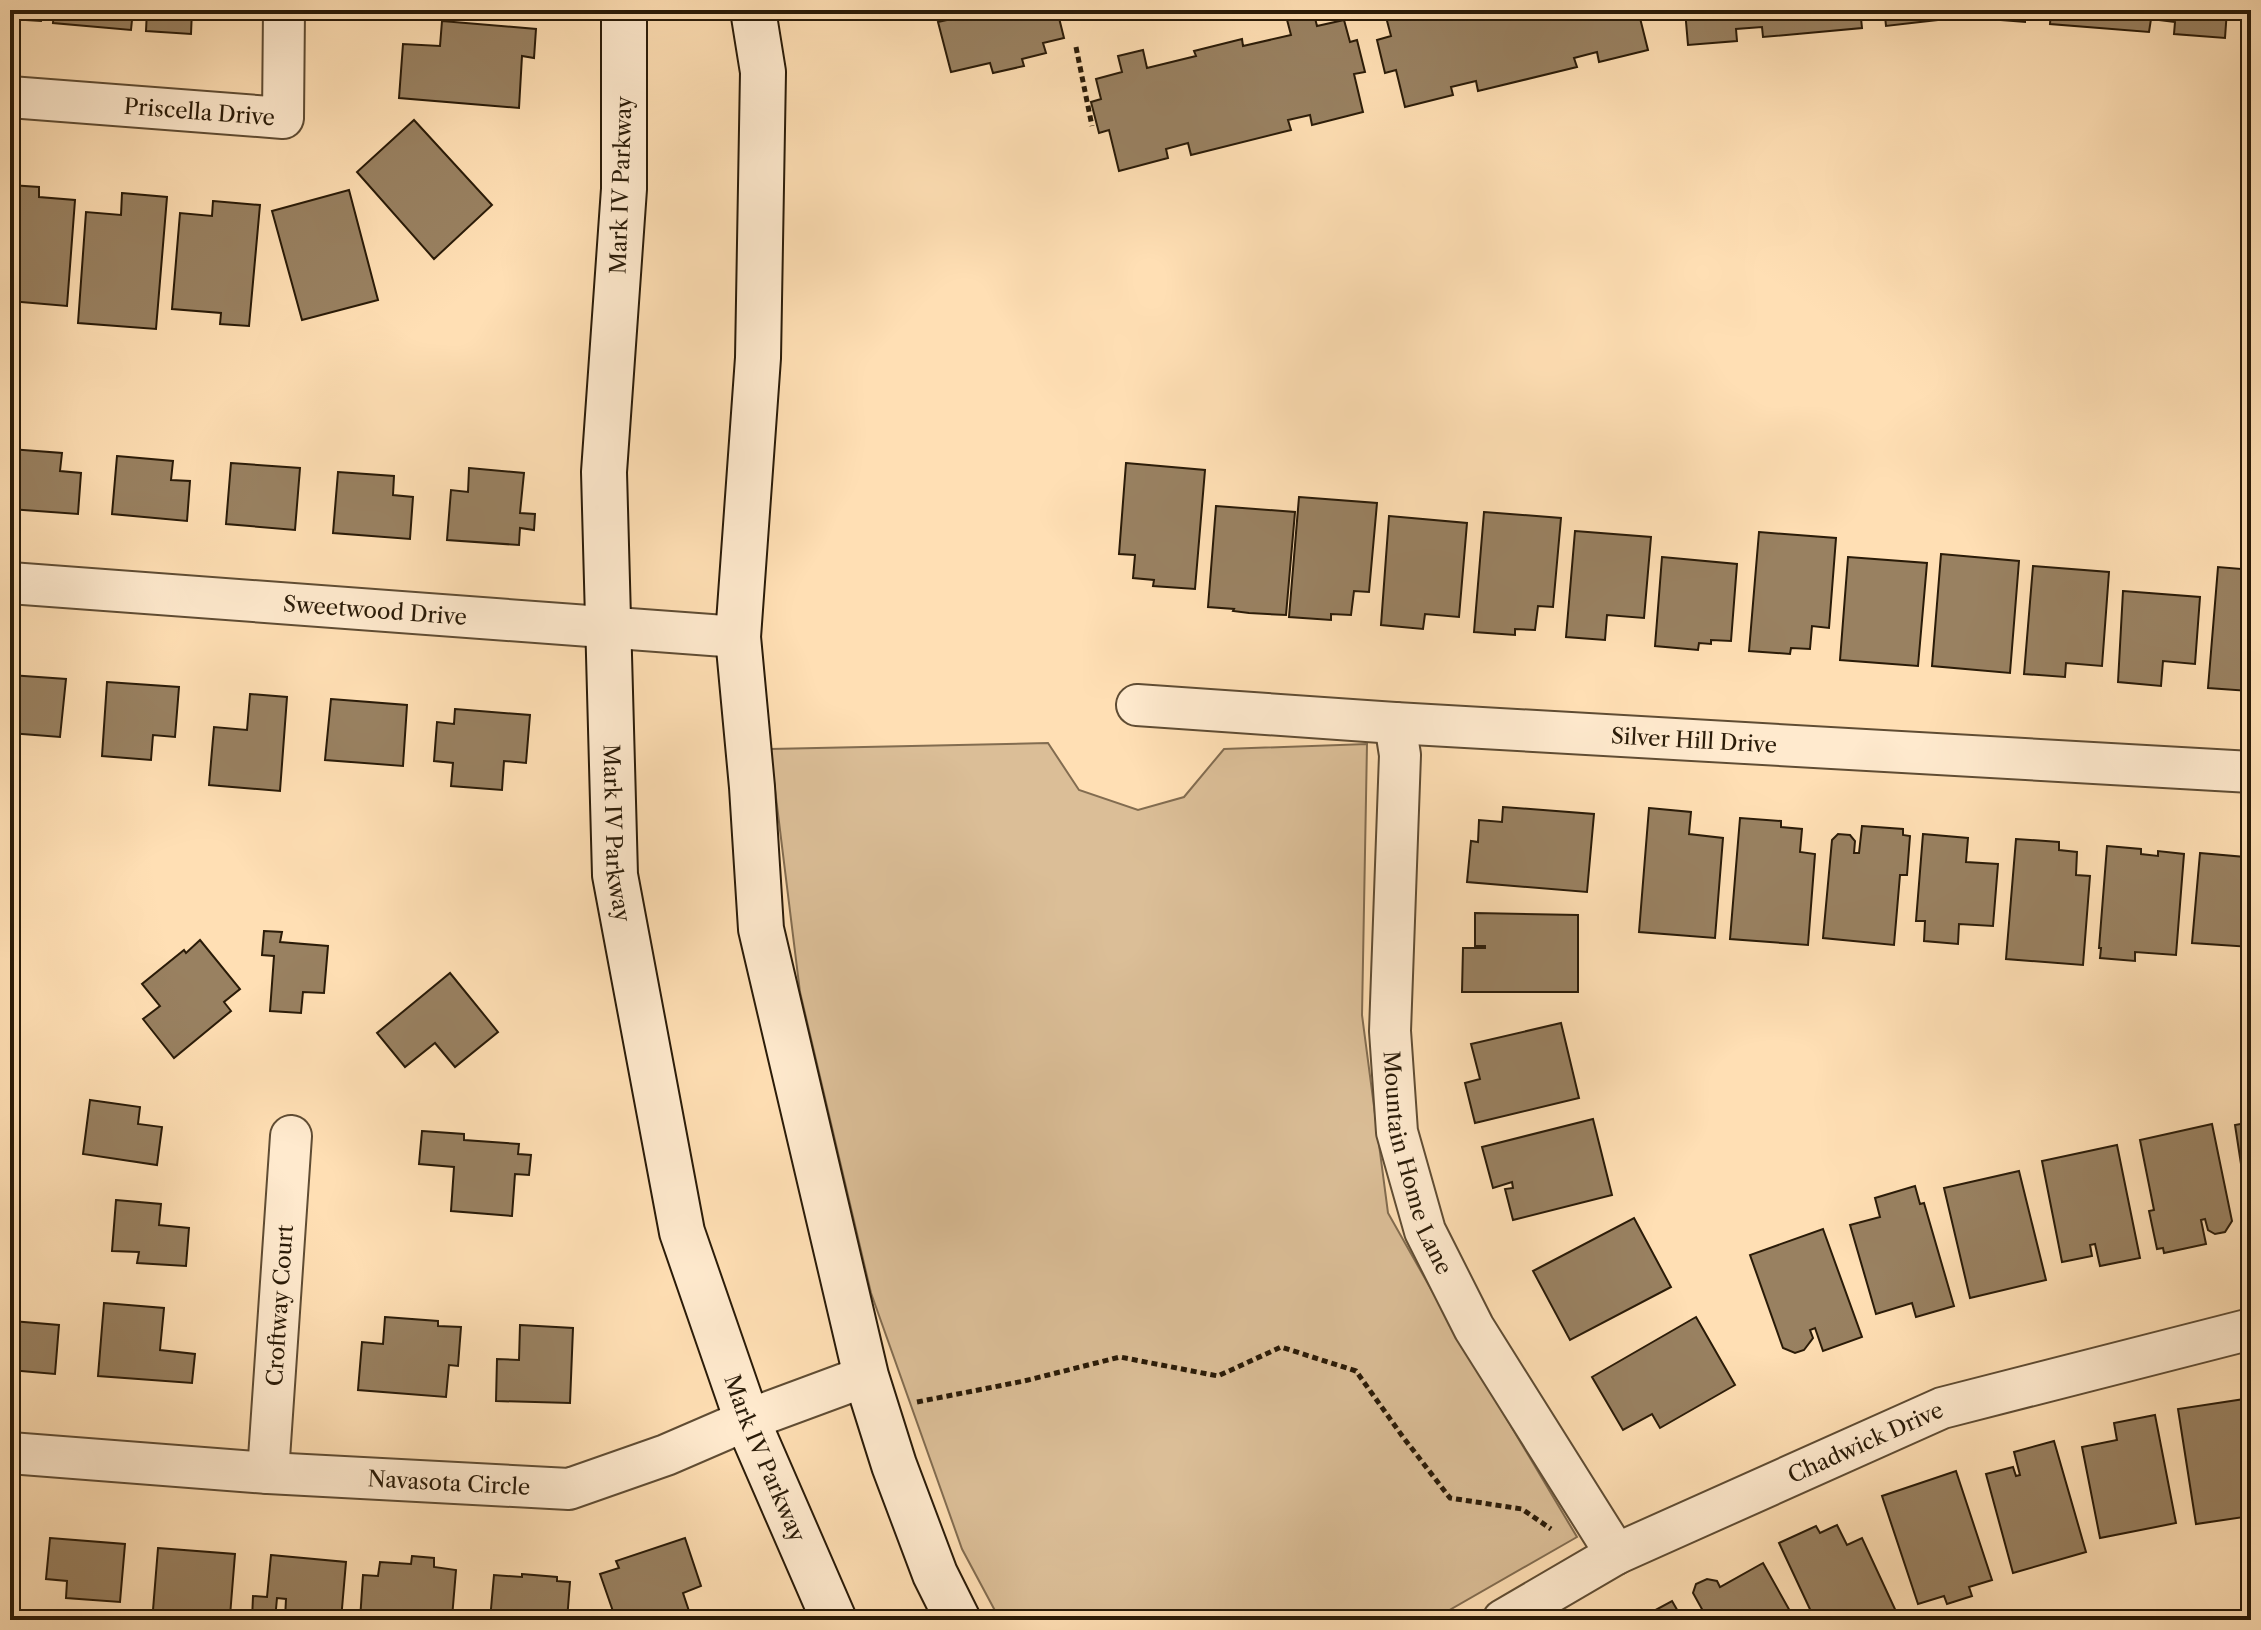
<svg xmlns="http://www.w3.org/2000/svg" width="2261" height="1630" font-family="'Libre Caslon Text',serif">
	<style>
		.green { fill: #dbbe97; stroke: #826c50; stroke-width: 2 }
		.building { fill: #998161; stroke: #2a1b08; stroke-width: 2 }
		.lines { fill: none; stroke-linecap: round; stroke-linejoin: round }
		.street-casing { stroke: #5f4c33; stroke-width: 44 }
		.secondary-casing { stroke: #2a1b08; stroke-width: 48 }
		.path { stroke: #2a1b08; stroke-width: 5; stroke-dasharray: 6 4; stroke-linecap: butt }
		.street { stroke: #ffeace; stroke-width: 40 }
		.secondary { stroke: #ffeace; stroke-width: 44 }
		.labels { text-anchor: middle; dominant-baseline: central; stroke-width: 6; stroke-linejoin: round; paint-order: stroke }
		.street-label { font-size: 22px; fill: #2a1b08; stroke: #ffeace }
	</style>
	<rect width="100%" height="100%" fill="#ffdfb4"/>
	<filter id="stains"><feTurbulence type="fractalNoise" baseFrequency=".0025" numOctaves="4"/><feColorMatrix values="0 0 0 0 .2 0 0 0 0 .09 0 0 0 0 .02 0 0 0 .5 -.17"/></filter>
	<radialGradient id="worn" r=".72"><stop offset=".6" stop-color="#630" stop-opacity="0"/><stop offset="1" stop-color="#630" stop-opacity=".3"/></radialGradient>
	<!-- green -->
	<polygon class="green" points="1048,743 1079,790 1138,810 1184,797 1224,749 1367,744 1362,1015 1388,1213 1461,1342 1577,1537 1432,1620 1000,1620 962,1549 871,1293 800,992 770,749"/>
	<!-- building -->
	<g class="building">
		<polygon points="10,10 42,10 41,21 10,19"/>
		<polygon points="54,10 133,10 131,30 53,23"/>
		<polygon points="147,10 192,10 191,34 146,31"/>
		<polygon points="437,10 498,10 498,14"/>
		<polygon points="945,10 1051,10 1052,15 1058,14 1064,38 1043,43 1046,53 1022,59 1024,66 993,73 990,63 951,72 938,22 947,20"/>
		<polygon points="1309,10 1313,10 1317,26 1344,20 1350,42 1357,40 1365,72 1354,74 1363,112 1312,125 1310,115 1288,120 1291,130 1191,155 1188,143 1166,149 1168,158 1119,171 1109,130 1099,133 1091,102 1101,99 1096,79 1122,72 1118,56 1143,50 1147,68 1196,56 1194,51 1242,39 1243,46 1291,35 1286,16"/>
		<polygon points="1404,10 1652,10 1639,14 1648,50 1599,62 1597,52 1574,58 1577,67 1478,91 1476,81 1451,87 1453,95 1405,107 1396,70 1385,73 1377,40 1391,36 1386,17 1404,13"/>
		<polygon points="1685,10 1936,10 1937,20 1886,26 1885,16 1861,18 1862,28 1763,37 1762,27 1736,29 1737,41 1688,45"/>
		<polygon points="1977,10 2227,10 2225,38 2174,34 2175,22 2151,19 2149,32 2050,24 2051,12 2025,10 2025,22 1976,18"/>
		<polygon points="442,21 536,29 534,58 522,56 519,108 399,98 403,44 440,46"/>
		<polygon points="414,120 492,205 434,259 357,172"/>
		<polygon points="10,185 39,187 39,197 75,200 67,306 10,301"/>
		<polygon points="349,190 378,300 302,320 272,211"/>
		<polygon points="122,193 167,197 156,329 78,323 86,212 121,215"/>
		<polygon points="213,201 260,205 249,326 220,324 221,313 172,309 180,213 212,216"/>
		<polygon points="10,449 62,453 60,471 81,473 78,514 10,509"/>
		<polygon points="117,456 173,461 171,480 190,481 187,521 112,514"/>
		<polygon points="231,463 300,468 295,530 226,524"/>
		<polygon points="1126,463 1205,470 1195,589 1153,586 1154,580 1133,578 1135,555 1119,554"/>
		<polygon points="469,468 524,473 520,513 535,514 534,530 520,528 519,545 447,540 451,490 468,492"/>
		<polygon points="338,472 394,476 393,495 413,497 410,539 333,533"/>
		<polygon points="1299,497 1377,503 1369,592 1354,591 1351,615 1331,614 1331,620 1289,617"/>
		<polygon points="1216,506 1295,512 1286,615 1249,613 1233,611 1234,609 1208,607"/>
		<polygon points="1484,512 1561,518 1553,607 1538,606 1535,630 1515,629 1515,635 1474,632"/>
		<polygon points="1389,516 1467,523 1459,617 1425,614 1423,629 1381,625"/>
		<polygon points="1575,531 1651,537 1644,618 1607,615 1605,640 1566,637"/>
		<polygon points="1759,532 1836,538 1829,628 1812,626 1810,649 1791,648 1790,654 1749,651"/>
		<polygon points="1941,554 2019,561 2010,673 1932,666"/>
		<polygon points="1662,557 1737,564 1731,641 1711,640 1711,644 1699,643 1698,650 1655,646"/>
		<polygon points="1848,557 1927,563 1918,666 1840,660"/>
		<polygon points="2242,558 2251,559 2249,691 2208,688 2218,567 2241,569"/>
		<polygon points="2033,566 2109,572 2102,666 2066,663 2065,677 2024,674"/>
		<polygon points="2123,591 2200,597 2195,664 2163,661 2161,686 2118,682"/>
		<polygon points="10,675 66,679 60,737 10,733"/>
		<polygon points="107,682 179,687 175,737 153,735 151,760 102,756"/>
		<polygon points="250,694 287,697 280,791 209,785 214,727 247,730"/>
		<polygon points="331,699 407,705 403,766 325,760"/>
		<polygon points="455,709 530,715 526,763 504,761 502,790 451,786 453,763 434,761 437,722 454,724"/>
		<polygon points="1503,807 1594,814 1587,892 1467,882 1471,841 1478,842 1479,820 1502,822"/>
		<polygon points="1649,808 1691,812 1689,834 1723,838 1715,938 1639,932"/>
		<polygon points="1740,818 1781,821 1781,827 1802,829 1800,852 1815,854 1808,945 1730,939"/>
		<polygon points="1862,826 1903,829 1903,835 1910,836 1907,875 1900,875 1894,945 1823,938 1832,840 1838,834 1850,835 1855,841 1854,853 1859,853"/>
		<polygon points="1923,834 1968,838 1966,862 1998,864 1993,926 1959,924 1958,944 1924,941 1925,921 1916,921"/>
		<polygon points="2016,839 2059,842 2059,850 2077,852 2076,875 2090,876 2083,965 2006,959"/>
		<polygon points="2107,846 2141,849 2141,854 2158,856 2158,851 2184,854 2176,955 2135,952 2135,961 2100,958 2101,948 2099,948"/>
		<polygon points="2200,853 2245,857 2243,880 2251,880 2251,947 2192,943"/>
		<polygon points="1475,913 1578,915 1578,992 1462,992 1463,948 1485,948 1485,946 1475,946"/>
		<polygon points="264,931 282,932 280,942 328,946 324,993 303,992 301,1013 270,1011 274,956 262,955"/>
		<polygon points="200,940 240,989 224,1002 231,1011 174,1058 143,1019 160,1006 142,984 184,950 186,953"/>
		<polygon points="450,973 498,1032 455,1067 435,1043 405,1067 377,1033"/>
		<polygon points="1561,1023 1579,1098 1475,1123 1465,1083 1480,1079 1471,1044"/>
		<polygon points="90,1100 140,1107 138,1124 162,1127 157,1165 83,1154"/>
		<polygon points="1593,1119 1612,1195 1513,1220 1505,1189 1513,1188 1512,1182 1493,1188 1482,1147"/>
		<polygon points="2251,1122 2251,1229 2235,1125"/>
		<polygon points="2212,1124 2232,1221 2225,1232 2215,1234 2208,1230 2205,1219 2201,1220 2206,1244 2164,1253 2163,1248 2157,1249 2149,1211 2154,1210 2140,1140"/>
		<polygon points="422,1131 464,1134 464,1140 519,1144 518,1154 531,1155 529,1175 515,1174 512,1216 451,1211 454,1167 419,1164"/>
		<polygon points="2117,1145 2140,1258 2100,1266 2095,1244 2090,1245 2092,1256 2062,1262 2042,1161"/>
		<polygon points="2019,1171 2046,1280 1970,1298 1944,1188"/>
		<polygon points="1915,1186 1920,1204 1924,1203 1954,1306 1916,1317 1912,1303 1876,1314 1850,1225 1880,1217 1875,1198"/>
		<polygon points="116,1200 161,1204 159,1225 189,1228 186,1266 137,1263 139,1252 112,1251"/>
		<polygon points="1634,1218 1671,1287 1570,1340 1533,1271"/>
		<polygon points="1823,1229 1862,1337 1823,1351 1815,1328 1810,1330 1813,1338 1804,1350 1795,1353 1783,1348 1750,1255"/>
		<polygon points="104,1303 164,1308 160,1350 195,1354 192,1383 98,1376"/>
		<polygon points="385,1317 438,1321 438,1326 461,1327 458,1366 449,1365 446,1397 358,1390 362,1342 383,1344"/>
		<polygon points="1696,1317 1735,1385 1660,1428 1652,1414 1623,1430 1592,1377"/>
		<polygon points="12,1321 59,1325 55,1374 10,1370"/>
		<polygon points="520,1325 573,1328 570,1403 496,1401 497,1359 519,1360"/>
		<polygon points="2251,1398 2251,1516 2196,1524 2178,1409"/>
		<polygon points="2155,1415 2176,1523 2100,1538 2082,1447 2117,1440 2114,1423"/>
		<polygon points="2054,1441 2086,1552 2013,1573 1986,1474 2013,1467 2016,1476 2020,1475 2014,1452"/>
		<polygon points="1956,1471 1992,1580 1969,1587 1972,1596 1947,1604 1944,1596 1918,1604 1882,1496"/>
		<polygon points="1837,1525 1847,1545 1862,1538 1900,1620 1815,1620 1779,1543 1816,1526 1820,1533"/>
		<polygon points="50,1538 125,1544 120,1602 66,1598 67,1581 46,1579"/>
		<polygon points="685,1538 701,1586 683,1593 690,1614 672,1620 637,1620 634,1611 615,1617 600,1574 619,1568 616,1561"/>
		<polygon points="158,1548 235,1554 230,1616 153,1610"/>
		<polygon points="271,1555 346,1562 341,1620 285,1619 286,1599 277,1598 275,1620 252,1620 253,1596 267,1597"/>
		<polygon points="412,1556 434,1558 434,1567 456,1570 452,1618 434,1616 434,1620 360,1620 363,1575 378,1576 380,1562 411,1564"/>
		<polygon points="1763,1563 1795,1620 1708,1620 1693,1593 1696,1584 1707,1579 1717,1581 1720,1587"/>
		<polygon points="522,1574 557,1577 557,1581 570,1582 567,1620 490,1620 494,1575 522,1577"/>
		<polygon points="1672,1601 1683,1620 1637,1620"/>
	</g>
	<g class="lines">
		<defs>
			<g id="street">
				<path id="s1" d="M10 97 283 118 284 10"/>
				<path id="s2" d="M10 583 738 637"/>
				<path id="s3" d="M1137 705 1395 723 2251 772"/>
				<path id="s4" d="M1395 723 1400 755 1390 1031 1397 1132 1425 1231 1474 1328 1616 1554"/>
				<path id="s5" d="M10 1453 268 1473 569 1489 666 1455 747 1420 866 1376"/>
				<path id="s6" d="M268 1473 291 1136"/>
				<path id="s7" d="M1503 1620 1616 1554 1942 1408 2251 1329"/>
			</g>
			<g id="secondary">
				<path id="s8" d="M624 10V189L604 472 615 875 682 1232 747 1420 834 1620"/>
				<polyline points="753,10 763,72 758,358 738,637 752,787 761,929 866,1376 894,1465 935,1574 958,1620"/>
			</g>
		</defs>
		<!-- street casing -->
		<use href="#street" class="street-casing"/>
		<!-- secondary casing -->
		<use href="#secondary" class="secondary-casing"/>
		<!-- path -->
		<g class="path">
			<polyline points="1076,47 1092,126"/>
			<polyline points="917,1402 1024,1381 1120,1357 1218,1376 1281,1347 1356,1371 1403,1437 1450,1498 1522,1509 1551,1529"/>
		</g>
		<!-- street -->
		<use href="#street" class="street"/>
		<!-- secondary -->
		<use href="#secondary" class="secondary"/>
	</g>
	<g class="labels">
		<!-- street labels -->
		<g class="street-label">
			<text stroke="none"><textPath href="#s1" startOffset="190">Priscella Drive</textPath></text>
			<text transform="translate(621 185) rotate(-88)">Mark IV Parkway</text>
			<text stroke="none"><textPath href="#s2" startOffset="366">Sweetwood Drive</textPath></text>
			<text stroke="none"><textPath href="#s3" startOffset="558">Silver Hill Drive</textPath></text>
			<text stroke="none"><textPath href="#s8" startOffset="824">Mark IV Parkway</textPath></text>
			<text stroke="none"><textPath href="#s4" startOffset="444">Mountain Home Lane</textPath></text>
			<text stroke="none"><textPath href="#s6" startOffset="168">Croftway Court</textPath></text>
			<text stroke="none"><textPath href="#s7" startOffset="404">Chadwick Drive</textPath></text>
			<text stroke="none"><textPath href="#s8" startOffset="1470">Mark IV Parkway</textPath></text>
			<text stroke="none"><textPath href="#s5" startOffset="440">Navasota Circle</textPath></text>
		</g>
	</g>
	<!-- margin -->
	<rect width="2261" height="1630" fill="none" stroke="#ffdfb4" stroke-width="40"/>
	<rect x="12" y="12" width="2237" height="1606" fill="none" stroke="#2a1b08" stroke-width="4"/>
	<rect x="20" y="20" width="2221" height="1590" fill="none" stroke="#2a1b08" stroke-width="2"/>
	<rect width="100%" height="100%" filter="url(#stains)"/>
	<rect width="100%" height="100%" fill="url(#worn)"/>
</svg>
